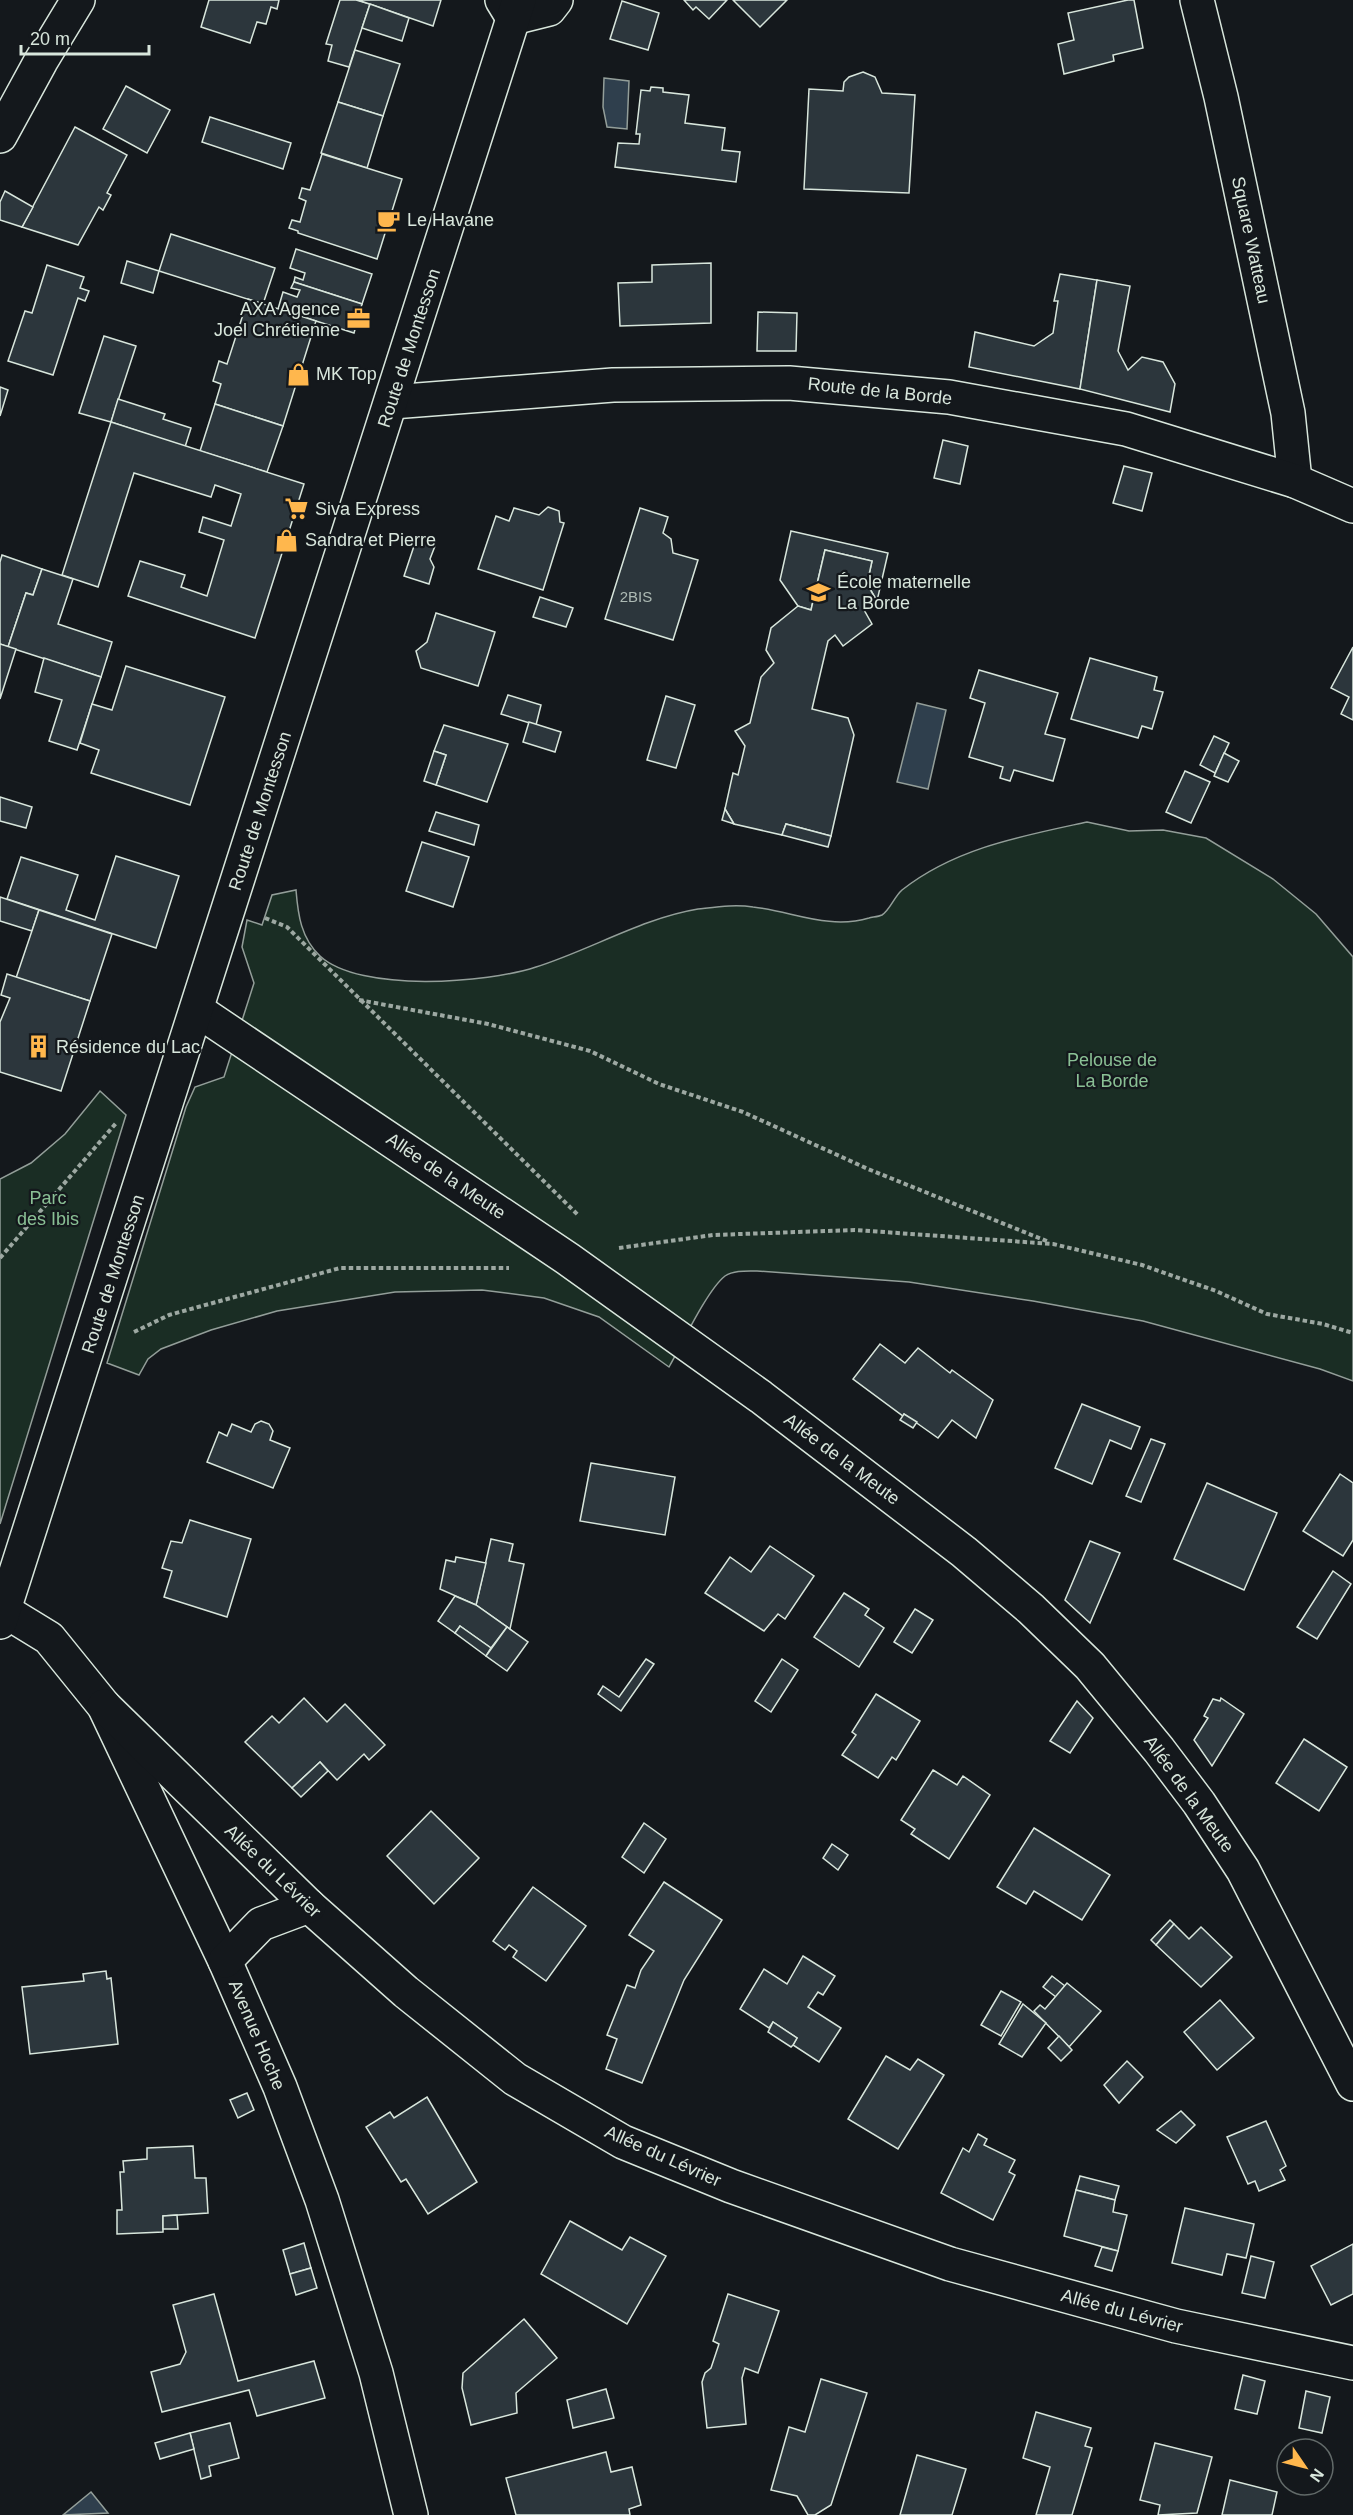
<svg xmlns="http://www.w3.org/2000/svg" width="1353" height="2515" font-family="Arial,sans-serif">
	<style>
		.green { fill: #1a2d24; stroke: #939e99; stroke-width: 1.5 }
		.water { fill: #2f3f4d; stroke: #939e99; stroke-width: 1.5 }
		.building { fill: #2c363c; stroke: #d8e6dc; stroke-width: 1.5 }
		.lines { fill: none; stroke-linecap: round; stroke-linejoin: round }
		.minor-casing { stroke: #d8e6dc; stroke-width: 36 }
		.major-casing { stroke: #d8e6dc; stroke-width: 36 }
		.path { stroke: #9da8a2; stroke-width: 4; stroke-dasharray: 4.5 3; stroke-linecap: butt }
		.minor { stroke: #14181c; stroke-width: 33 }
		.major { stroke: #14181c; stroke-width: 33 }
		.labels { text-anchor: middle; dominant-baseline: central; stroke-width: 4.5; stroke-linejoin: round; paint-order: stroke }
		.number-label { font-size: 15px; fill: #adbab4 }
		.poi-label { font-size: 18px; fill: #d8e6dc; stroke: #14181c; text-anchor: start }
		.street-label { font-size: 18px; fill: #d8e6dc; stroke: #14181c }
		.park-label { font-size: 18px; fill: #8ac095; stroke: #14181c }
	</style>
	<rect width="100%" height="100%" fill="#14181c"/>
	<!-- green -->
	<g class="green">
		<path d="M1087 822 1129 831 1163 830 1206 838 1273 879 1316 914 1353 957V1381L1320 1369 1143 1321 1033 1301 909 1282 757 1271C747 1271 734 1270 725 1276 707 1290 681 1346 669 1367L599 1317 544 1298 482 1290 395 1292 277 1311 211 1330 161 1349 148 1359 139 1375 107 1363 186 1107 195 1087 224 1077 254 983 242 947 247 920 262 925 272 895 296 890C298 915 301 938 320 956 360 993 488 983 536 967 590 950 643 918 698 909 716 907 735 904 753 907 792 911 828 930 869 918 872 917 878 917 882 915 890 910 894 897 902 890 955 848 1022 836 1087 822Z"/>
		<polygon points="100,1091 126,1115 0,1524 0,1179 31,1163 65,1134"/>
	</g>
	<!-- water -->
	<g class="water">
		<polygon points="604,78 629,81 627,129 607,127 603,107"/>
		<polygon points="917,703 946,710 928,789 897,782"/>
		<polygon points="91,2492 108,2513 63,2515"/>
	</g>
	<!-- building -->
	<g class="building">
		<polygon points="209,0 279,0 277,9 271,7 266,24 257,22 250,43 201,27"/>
		<polygon points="340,0 356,0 370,4 349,67 328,61 332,45 326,44"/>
		<polygon points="358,0 441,0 433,26"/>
		<polygon points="684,0 727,0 709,19 696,7 693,10"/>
		<polygon points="733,0 787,0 760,27"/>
		<polygon points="1128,0 1134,0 1143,48 1113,55 1114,61 1064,74 1058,44 1074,40 1068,13"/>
		<polygon points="622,1 659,13 648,50 610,39"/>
		<polygon points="370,4 409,18 402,41 362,28"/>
		<polygon points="355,50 400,64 383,116 338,102"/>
		<polygon points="863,72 875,77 882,93 915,95 909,193 804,189 809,89 843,91 844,82 849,77"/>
		<polygon points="126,86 170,110 147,153 103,129"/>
		<polygon points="651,87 663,88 663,92 689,95 685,123 725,128 722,150 740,152 736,182 615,167 618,143 639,144 640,134 636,134 641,90 650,91"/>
		<polygon points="338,102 383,116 367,168 321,153"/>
		<polygon points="210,117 291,143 283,169 202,142"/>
		<polygon points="75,127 127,155 107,193 111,195 103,210 99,207 78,245 22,227"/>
		<polygon points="322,154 402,179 377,259 298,233 298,231 289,228 292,220 300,222 306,201 299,198 302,188 310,190"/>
		<polygon points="5,191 33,207 22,227 0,220 0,202"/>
		<polygon points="171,234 275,268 263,304 159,271"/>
		<polygon points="296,249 372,274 362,304 294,282 295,277 303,280 305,273 290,268"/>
		<polygon points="127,261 159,271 153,293 121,283"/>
		<polygon points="711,263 711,323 620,326 618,283 652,282 652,265"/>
		<polygon points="47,265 84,277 80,288 89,291 85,301 78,298 53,375 8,361 25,311 32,313"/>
		<polygon points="1060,274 1097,280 1080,389 969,367 975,332 1034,346 1053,333 1058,301 1054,301"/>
		<polygon points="1097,280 1130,286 1118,351 1128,370 1142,357 1163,362 1175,384 1170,412 1080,389"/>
		<polygon points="294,282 362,304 354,333 278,309 283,292 297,297 300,290 291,288"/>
		<polygon points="248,299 316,321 283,426 215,404 221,384 213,381 219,361 227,364"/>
		<polygon points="758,312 797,313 796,351 757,351"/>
		<polygon points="104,336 136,346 111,422 79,413"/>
		<polygon points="0,387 8,390 0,416"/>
		<polygon points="118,399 165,414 163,419 191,428 185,447 111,422"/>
		<polygon points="215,404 283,426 267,472 200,451"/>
		<polygon points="111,422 304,484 255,638 128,596 140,561 185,575 181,587 207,596 224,540 199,532 203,517 231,526 241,494 215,485 211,497 134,473 98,587 62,575"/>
		<polygon points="943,440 968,446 960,484 934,478"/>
		<polygon points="1124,466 1152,473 1142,511 1113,503"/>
		<polygon points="548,507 559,511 560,522 564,523 543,590 478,569 496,516 509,521 514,508 539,515"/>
		<polygon points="640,508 668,517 663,533 671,539 673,553 698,560 673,640 605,619"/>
		<polygon points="791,531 888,553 877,601 867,584 872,561 825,550 811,610 798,606 780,580"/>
		<polygon points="416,540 435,546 430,559 434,567 429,584 404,576"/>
		<polygon points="825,550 872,561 867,584 877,601 863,608 872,624 843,646 835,635 828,641 812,709 848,718 854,735 831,836 786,824 782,835 734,824 725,809 733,773 738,775 745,746 735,731 750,723 761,677 774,663 766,650 771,628 798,606 811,610"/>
		<polygon points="2,555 42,569 33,595 26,593 8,647 0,644 0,562"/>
		<polygon points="42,569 73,579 58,624 112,642 101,677 8,647 26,593 33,595"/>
		<polygon points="540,597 573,608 566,627 533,617"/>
		<polygon points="436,613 495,632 478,686 421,668 416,651 427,642"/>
		<polygon points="0,644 16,649 0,699"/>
		<polygon points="1353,647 1353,720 1341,714 1349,697 1331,688"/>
		<polygon points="44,658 101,677 77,750 49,741 62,700 35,692"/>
		<polygon points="1090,658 1157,677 1154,690 1163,692 1152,729 1142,726 1138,738 1071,719"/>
		<polygon points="126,666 225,697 190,805 91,773 99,750 80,743 92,704 112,710"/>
		<polygon points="979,670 1058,693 1045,734 1065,739 1053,781 1014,770 1010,781 1000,778 1003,767 969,757 985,703 970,698"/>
		<polygon points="508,695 541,705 536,725 501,714"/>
		<polygon points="666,696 695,705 676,768 647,760"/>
		<polygon points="529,722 561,732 555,752 523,742"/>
		<polygon points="444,725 508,744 487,802 436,785 446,755 434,751"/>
		<polygon points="1214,736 1229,743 1215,773 1200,765"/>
		<polygon points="434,751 446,755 436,785 424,781"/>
		<polygon points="1224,753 1239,761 1228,782 1214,776"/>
		<polygon points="1185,771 1210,782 1191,823 1166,812"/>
		<polygon points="0,797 32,807 26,828 0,821"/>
		<polygon points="725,809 734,824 722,820"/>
		<polygon points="436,812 479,825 474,845 429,831"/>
		<polygon points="786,824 831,836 828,847 782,835"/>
		<polygon points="422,842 469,857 453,907 406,891"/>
		<polygon points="116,856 179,876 156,948 7,899 21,857 78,875 66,910 95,920"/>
		<polygon points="0,897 39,910 32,931 0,921"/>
		<polygon points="39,910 112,934 90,1001 16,978"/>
		<polygon points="7,974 90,1001 61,1091 0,1072 0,1022 10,998 1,995"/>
		<polygon points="880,1344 905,1363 918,1348 950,1373 952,1370 993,1400 976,1438 952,1420 938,1438 904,1414 903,1416 853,1379"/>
		<polygon points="1082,1404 1140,1427 1131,1449 1110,1440 1092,1484 1055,1468"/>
		<polygon points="904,1414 917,1422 913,1428 900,1420"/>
		<polygon points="261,1421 269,1424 273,1431 270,1440 290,1448 273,1488 207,1462 219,1432 227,1436 232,1424 251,1432 255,1424"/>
		<polygon points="1151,1439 1165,1444 1141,1502 1126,1496"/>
		<polygon points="591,1463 675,1477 665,1535 580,1521"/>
		<polygon points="1340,1474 1353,1483 1353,1540 1343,1556 1303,1531"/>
		<polygon points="1207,1483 1277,1513 1244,1590 1174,1559"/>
		<polygon points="190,1520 251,1539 227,1617 164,1597 172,1571 162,1568 171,1541 182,1543"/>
		<polygon points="491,1539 513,1544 509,1561 524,1564 510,1629 476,1605"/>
		<polygon points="1090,1541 1120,1553 1090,1623 1065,1600"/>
		<polygon points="770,1546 814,1576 785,1619 778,1614 764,1631 705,1593 730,1557 751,1572"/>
		<polygon points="456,1557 486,1563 476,1605 440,1589 446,1560 455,1562"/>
		<polygon points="1333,1571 1351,1584 1317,1639 1297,1627"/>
		<polygon points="844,1593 869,1609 865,1615 884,1628 859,1667 814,1637"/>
		<polygon points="455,1596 476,1605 507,1627 491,1648 460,1626 455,1633 438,1621"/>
		<polygon points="915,1609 933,1620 912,1653 894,1642"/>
		<polygon points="460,1626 491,1648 486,1656 455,1633"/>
		<polygon points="507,1627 528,1642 507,1671 486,1656"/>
		<polygon points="646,1659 654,1664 621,1711 598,1694 603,1686 619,1697"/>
		<polygon points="782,1659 798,1670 771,1712 755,1701"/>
		<polygon points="876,1694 920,1721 896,1760 892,1757 878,1778 842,1755 856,1735 852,1732"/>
		<polygon points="304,1698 327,1722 345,1704 385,1745 369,1760 364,1754 337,1780 320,1762 292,1788 245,1742 272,1716 279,1723"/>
		<polygon points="1221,1698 1244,1714 1212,1766 1194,1740 1208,1718 1204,1716 1213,1699 1220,1701"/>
		<polygon points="1077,1701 1093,1718 1070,1753 1050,1741"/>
		<polygon points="1304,1739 1347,1767 1319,1811 1276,1783"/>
		<polygon points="320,1762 328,1771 301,1797 292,1788"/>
		<polygon points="933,1770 957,1785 963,1776 990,1795 949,1859 911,1834 915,1829 901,1820"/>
		<polygon points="431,1811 479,1858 434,1904 387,1856"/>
		<polygon points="644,1823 666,1839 644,1873 622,1857"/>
		<polygon points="1034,1828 1110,1875 1082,1920 1034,1891 1026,1904 997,1887"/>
		<polygon points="832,1844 848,1855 838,1870 823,1858"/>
		<polygon points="664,1882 722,1920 684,1980 642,2083 606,2069 617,2039 607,2035 627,1985 635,1988 641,1970 654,1951 629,1935"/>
		<polygon points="533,1887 586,1926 546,1981 513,1957 517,1951 509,1945 505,1950 493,1941"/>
		<polygon points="1170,1920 1174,1924 1156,1945 1151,1940"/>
		<polygon points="1174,1924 1189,1939 1201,1927 1232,1957 1201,1987 1156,1945"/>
		<polygon points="803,1956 835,1976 823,1995 818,1992 808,2007 841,2028 819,2062 793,2045 797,2038 773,2022 769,2028 740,2009 764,1969 787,1984"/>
		<polygon points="106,1971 107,1979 111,1978 118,2044 30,2054 22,1987 84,1981 83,1974"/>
		<polygon points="1052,1976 1065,1986 1056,1997 1043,1987"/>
		<polygon points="1067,1983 1101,2011 1069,2047 1034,2011 1040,2005 1045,2009"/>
		<polygon points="1001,1991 1021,2002 1001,2036 981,2025"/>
		<polygon points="1220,2000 1254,2038 1217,2070 1184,2032"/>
		<polygon points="1023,2004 1046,2023 1022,2057 999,2044"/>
		<polygon points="773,2022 797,2038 793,2045 791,2047 768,2032"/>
		<polygon points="1059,2036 1072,2050 1061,2061 1048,2048"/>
		<polygon points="886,2056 910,2070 918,2059 944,2075 898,2149 848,2119"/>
		<polygon points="1127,2061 1143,2077 1119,2103 1104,2085"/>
		<polygon points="247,2093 254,2110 238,2118 230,2100"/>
		<polygon points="427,2097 477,2182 428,2214 406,2179 401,2182 366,2127 390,2112 394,2118"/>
		<polygon points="1181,2111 1195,2125 1176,2143 1157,2130"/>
		<polygon points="1266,2121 1286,2166 1280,2170 1285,2180 1259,2191 1255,2181 1248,2184 1227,2137"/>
		<polygon points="978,2134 987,2139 984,2145 1015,2160 1009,2172 1015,2175 993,2220 941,2193 963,2148 969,2152"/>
		<polygon points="193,2146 195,2178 206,2178 208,2213 163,2216 163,2232 117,2234 117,2210 122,2210 120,2172 124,2172 123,2161 147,2159 147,2148"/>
		<polygon points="1080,2176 1119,2186 1115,2200 1076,2190"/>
		<polygon points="1076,2190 1115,2200 1113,2212 1127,2215 1118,2251 1064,2236"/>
		<polygon points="1185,2208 1254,2224 1246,2258 1227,2254 1222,2275 1172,2263"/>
		<polygon points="177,2215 178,2229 163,2229 163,2216"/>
		<polygon points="570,2221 622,2250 630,2237 666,2256 627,2324 541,2274"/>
		<polygon points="304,2243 311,2268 290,2274 283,2250"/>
		<polygon points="1353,2244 1353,2294 1331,2305 1311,2266"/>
		<polygon points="1102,2247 1118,2251 1112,2271 1095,2266"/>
		<polygon points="1251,2256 1274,2262 1265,2298 1242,2293"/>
		<polygon points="311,2268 317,2288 296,2295 290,2274"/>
		<polygon points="214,2294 238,2381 314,2361 325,2398 257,2416 249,2390 162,2412 151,2372 180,2364 186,2352 173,2305"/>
		<polygon points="728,2294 779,2311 758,2373 745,2368 742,2378 746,2424 707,2428 702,2382 705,2373 711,2368 719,2344 713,2341"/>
		<polygon points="524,2319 557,2358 516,2393 517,2413 471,2425 462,2388 463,2373"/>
		<polygon points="1243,2375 1265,2381 1257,2414 1235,2409"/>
		<polygon points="821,2379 867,2393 831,2505 815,2515 808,2515 797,2496 771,2490 789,2427 805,2432"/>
		<polygon points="606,2389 614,2418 573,2428 567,2400"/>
		<polygon points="1306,2391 1330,2397 1322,2433 1299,2428"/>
		<polygon points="1036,2412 1091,2428 1085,2446 1092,2448 1072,2515 1036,2515 1050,2467 1023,2458"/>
		<polygon points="230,2423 239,2458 209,2466 211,2476 201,2479 190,2433"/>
		<polygon points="190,2433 194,2449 160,2459 155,2443"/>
		<polygon points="1155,2443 1212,2457 1197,2513 1158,2515 1160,2505 1140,2500"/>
		<polygon points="606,2452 611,2472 632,2467 641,2505 629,2509 630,2515 516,2515 506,2478"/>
		<polygon points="917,2455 966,2469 952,2515 900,2515"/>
		<polygon points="1230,2480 1277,2492 1272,2515 1222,2515"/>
	</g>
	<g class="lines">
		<defs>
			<g id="minor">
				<polyline points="502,0 513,18 549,9 556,0"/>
				<polyline points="1197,0 1221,97 1288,413 1295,481"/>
				<polyline points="0,136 41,61 78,0"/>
				<polyline points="392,402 613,385 789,383 949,397 1126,429 1295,481 1353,506"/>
				<polyline points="197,1010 568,1259 761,1397 964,1552 1031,1609 1090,1666 1159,1750 1199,1803 1243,1870 1353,2084"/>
				<polyline points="0,1608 49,1638 104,1706 225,1961 280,2087 322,2200 376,2373 411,2515"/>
				<polyline points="104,1706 309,1906 406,1992 515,2079 623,2142 731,2186 950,2264 1176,2326 1353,2363"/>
				<polyline points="225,1961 261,1924 309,1906"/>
			</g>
			<polyline id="major" points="0,1622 519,0"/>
		</defs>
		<!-- minor casing -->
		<use href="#minor" class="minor-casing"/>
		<!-- major casing -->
		<use href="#major" class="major-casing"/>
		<!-- path -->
		<g class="path">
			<polyline points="265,918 287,927 578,1215"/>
			<polyline points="359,1000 488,1024 590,1051 659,1084 743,1112 868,1169 1049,1242"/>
			<polyline points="619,1248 713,1235 855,1230 1053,1244 1142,1265 1216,1291 1267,1314 1323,1324 1353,1333"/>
			<polyline points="0,1258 117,1122"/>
			<polyline points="134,1332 169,1315 340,1268 509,1268"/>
		</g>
		<!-- minor -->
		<use href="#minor" class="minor"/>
		<!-- major -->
		<use href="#major" class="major"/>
	</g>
	<!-- icons -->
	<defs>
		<symbol id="cafe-bare" viewBox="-9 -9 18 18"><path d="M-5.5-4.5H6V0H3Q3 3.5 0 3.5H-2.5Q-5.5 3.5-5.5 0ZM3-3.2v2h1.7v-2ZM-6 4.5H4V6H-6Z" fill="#ffb74d" stroke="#14181c" stroke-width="2.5" paint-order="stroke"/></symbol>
		<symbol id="office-bare" viewBox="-9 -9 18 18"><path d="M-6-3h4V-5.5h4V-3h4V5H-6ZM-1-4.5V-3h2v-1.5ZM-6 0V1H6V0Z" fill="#ffb74d" stroke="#14181c" stroke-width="2.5" paint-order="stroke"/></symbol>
		<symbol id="shop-bare" viewBox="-9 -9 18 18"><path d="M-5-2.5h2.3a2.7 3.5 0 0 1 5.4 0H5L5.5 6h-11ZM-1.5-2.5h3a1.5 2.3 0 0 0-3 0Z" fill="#ffb74d" stroke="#14181c" stroke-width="2.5" paint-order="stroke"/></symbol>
		<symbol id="supermarket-bare" viewBox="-9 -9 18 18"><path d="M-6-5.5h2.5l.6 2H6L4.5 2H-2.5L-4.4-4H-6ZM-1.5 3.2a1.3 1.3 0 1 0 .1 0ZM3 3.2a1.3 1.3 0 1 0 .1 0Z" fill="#ffb74d" stroke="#14181c" stroke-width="2.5" paint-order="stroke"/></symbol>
		<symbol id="school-bare" viewBox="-9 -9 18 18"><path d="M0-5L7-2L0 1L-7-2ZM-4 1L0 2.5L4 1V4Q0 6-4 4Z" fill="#ffb74d" stroke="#14181c" stroke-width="2.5" paint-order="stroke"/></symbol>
		<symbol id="building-bare" viewBox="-9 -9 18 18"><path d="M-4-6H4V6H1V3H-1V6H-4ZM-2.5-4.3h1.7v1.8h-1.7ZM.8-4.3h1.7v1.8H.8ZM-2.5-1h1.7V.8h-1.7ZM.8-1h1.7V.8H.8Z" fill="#ffb74d" stroke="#14181c" stroke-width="2.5" paint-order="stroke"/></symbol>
	</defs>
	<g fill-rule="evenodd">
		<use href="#cafe-bare" x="372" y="204" width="33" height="33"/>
		<use href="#office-bare" x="342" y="302" width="33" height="33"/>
		<use href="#shop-bare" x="282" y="358" width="33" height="33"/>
		<use href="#supermarket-bare" x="280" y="492" width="33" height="33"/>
		<use href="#shop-bare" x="270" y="524" width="33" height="33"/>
		<use href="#school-bare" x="802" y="576" width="33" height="33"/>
		<use href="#building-bare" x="22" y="1030" width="33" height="33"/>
	</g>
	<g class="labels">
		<!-- number labels -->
		<g class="number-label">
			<text x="636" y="596">2BIS</text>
		</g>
		<!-- poi labels -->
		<g class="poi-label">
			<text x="407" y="220">Le Havane</text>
			<text x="340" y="309" text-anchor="end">AXA Agence<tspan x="340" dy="21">Joel Chrétienne</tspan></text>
			<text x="316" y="374">MK Top</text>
			<text x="315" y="509">Siva Express</text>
			<text x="305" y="540">Sandra et Pierre</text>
			<text x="837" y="582">École maternelle<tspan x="837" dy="21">La Borde</tspan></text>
			<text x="56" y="1047">Résidence du Lac</text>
		</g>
		<!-- street labels -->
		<g class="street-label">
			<text transform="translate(1251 240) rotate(78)">Square Watteau</text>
			<text transform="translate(409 348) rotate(-72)">Route de Montesson</text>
			<text transform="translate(880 391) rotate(6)">Route de la Borde</text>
			<text transform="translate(260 811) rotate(-72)">Route de Montesson</text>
			<text transform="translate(446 1176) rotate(34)">Allée de la Meute</text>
			<text transform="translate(113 1274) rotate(-72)">Route de Montesson</text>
			<text transform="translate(842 1459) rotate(37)">Allée de la Meute</text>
			<text transform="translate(1189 1794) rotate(54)">Allée de la Meute</text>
			<text transform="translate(273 1871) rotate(44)">Allée du Lévrier</text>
			<text transform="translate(257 2035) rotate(67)">Avenue Hoche</text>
			<text transform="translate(663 2156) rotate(24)">Allée du Lévrier</text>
			<text transform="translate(1122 2311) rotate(15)">Allée du Lévrier</text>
		</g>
		<!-- park labels -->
		<g class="park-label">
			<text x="1112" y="1060">Pelouse de<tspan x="1112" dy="21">La Borde</tspan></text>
			<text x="48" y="1198">Parc<tspan x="48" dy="21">des Ibis</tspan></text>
		</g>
	</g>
	<!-- north arrow -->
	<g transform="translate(1305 2467) rotate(125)"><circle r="28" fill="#14181c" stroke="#626a69" stroke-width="1.5"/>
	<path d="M0-4.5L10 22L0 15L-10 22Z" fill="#ffb74d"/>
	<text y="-9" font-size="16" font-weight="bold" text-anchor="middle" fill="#d8e6dc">N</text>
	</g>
	<!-- scale -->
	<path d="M21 45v9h128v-9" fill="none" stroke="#d8e6dc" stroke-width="3"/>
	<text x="30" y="45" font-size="18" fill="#d8e6dc" stroke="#14181c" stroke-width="4.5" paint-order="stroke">20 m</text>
</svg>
